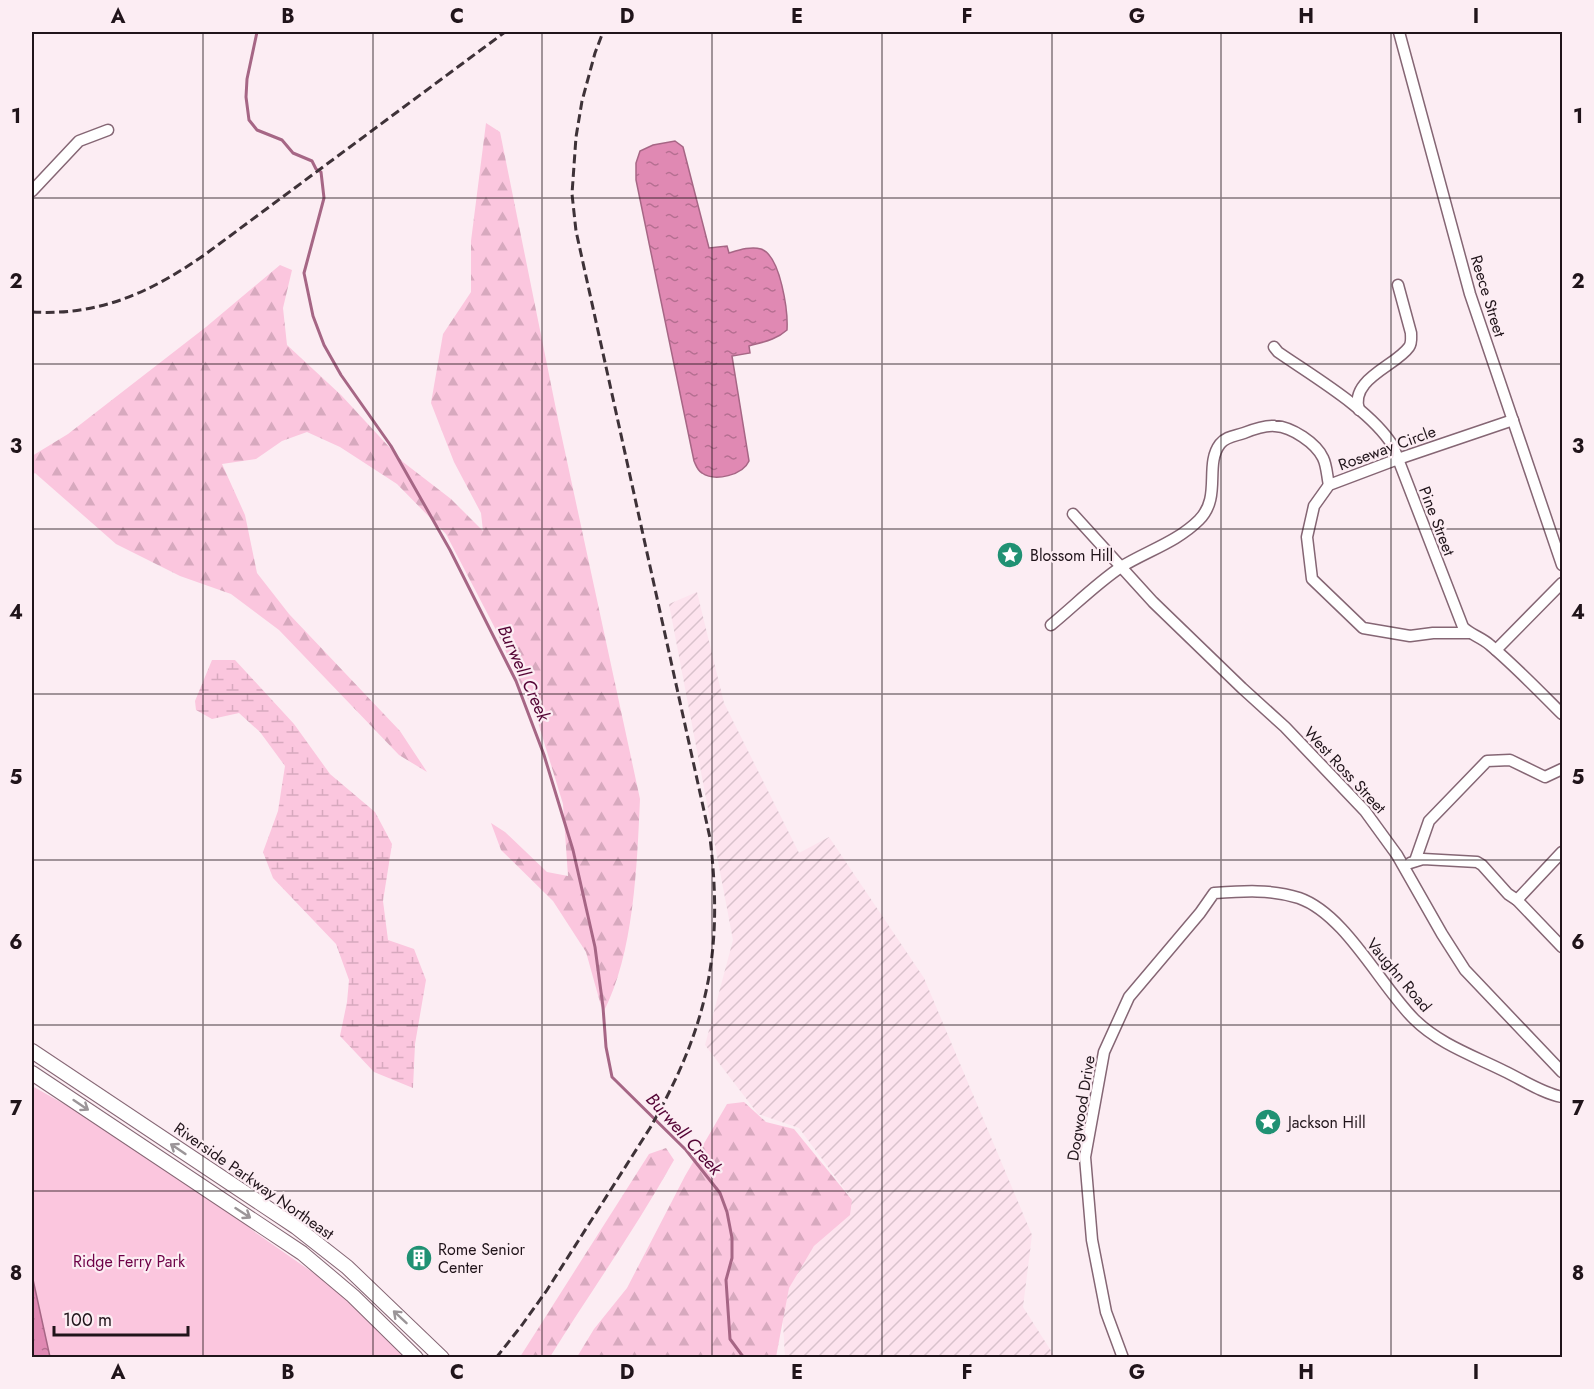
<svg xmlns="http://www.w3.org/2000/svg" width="1594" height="1389" font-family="Jost,sans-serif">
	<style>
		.industrial { fill: url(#industrial-furrows) }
		.forest { fill: url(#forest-firs) }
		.wetland { fill: url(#wetland-marsh) }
		.park { fill: #fbc6de }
		.water { fill: url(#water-ripples); stroke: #a66685; stroke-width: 1.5 }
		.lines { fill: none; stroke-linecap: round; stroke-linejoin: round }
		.stream { stroke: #a66685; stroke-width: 3 }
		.street-casing { stroke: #856674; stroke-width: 13 }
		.secondary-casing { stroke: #856674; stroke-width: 16 }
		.street { stroke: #fff; stroke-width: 10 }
		.secondary { stroke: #fff; stroke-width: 14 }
		.rail { stroke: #3e3238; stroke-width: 3; stroke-dasharray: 9 4.5; stroke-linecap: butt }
		.oneway { stroke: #9b9598 }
		.grid { fill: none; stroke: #20141a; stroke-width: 1.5; stroke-opacity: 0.55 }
		.labels { text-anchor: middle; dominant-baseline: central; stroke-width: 4.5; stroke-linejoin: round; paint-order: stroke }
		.street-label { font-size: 16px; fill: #20141a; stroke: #fcedf3 }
		.poi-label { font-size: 16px; fill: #20141a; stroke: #fcedf3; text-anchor: start }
		.park-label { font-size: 16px; fill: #6d0046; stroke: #fcedf3 }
		.water-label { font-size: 18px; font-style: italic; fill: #540435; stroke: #fcedf3 }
		.neatline { fill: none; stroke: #20141a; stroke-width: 2 }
		.grid-label { font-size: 20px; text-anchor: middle; font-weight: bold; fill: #20141a }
	</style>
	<defs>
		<pattern id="industrial-furrows" width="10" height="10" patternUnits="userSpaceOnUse" patternTransform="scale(1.5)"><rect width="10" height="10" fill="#fde3ee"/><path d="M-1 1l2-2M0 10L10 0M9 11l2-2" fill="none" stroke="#d9c2cc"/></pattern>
		<pattern id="forest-firs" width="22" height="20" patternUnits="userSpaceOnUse" patternTransform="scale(1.5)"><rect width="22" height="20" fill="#fbc6de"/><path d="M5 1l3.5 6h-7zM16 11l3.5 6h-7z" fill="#d7a9be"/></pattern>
		<pattern id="wetland-marsh" width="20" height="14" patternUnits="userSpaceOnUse" patternTransform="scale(1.5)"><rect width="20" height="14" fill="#fbc6de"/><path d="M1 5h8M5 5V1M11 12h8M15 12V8" fill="none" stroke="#d7a9be"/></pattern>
		<pattern id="water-ripples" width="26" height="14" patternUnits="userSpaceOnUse" patternTransform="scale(1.5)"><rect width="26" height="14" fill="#e089b3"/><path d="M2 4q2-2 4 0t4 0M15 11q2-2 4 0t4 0" fill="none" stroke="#b56f91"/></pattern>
	</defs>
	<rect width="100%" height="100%" fill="#fcedf3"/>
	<!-- industrial -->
	<polygon class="industrial" points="697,592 724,703 799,853 829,837 924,978 1032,1235 1023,1307 1055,1357 785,1357 781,1289 851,1198 799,1128 758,1114 705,1045 733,940 669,604"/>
	<!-- forest -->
	<g class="forest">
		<path d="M486 123 500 132 559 424 640 799C637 866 634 954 603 1013L586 952 553 901 501 850 491 823 505 832 547 872 568 876 563 804 537 719 496 630 446 534 397 484 340 447 307 432 282 441 256 459 222 464 245 515 257 573 289 614 400 731 427 772 399 755 279 630 231 594 180 576 116 544 35 473 32 475V456L68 434 206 327 280 265 292 270 283 308 287 345 341 395 403 462 451 499 483 531 481 513 454 462 431 403 443 334 471 292V241Z"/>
		<polygon points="744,1102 766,1122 794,1129 852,1200 850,1215 814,1246 789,1288 776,1357 577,1357 594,1329 627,1288 685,1176 727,1104"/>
		<path d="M666 1148 674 1160C636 1228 591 1291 550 1357H520L649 1154Z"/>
	</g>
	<!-- wetland -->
	<polygon class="wetland" points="212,660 235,660 294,724 330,774 375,812 392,844 383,901 388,940 414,949 426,980 415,1044 413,1088 374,1072 340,1036 347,1002 349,980 336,944 273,878 263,852 278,811 285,766 260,732 239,713 212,719 196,710 195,701"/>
	<!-- park -->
	<polygon class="park" points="32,1086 82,1114 245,1223 252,1230 335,1288 408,1357 50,1357 32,1275"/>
	<!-- water -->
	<g class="water">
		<path d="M675 141 683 147 709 248 727 246 729 253C739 250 751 246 761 249 781 256 788 312 787 330 776 340 763 342 749 346L750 353 732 356 749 461C743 475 715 482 702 473 697 470 696 465 694 461L636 180V163L640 151 653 145Z"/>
		<polygon points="32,1275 50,1357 32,1357"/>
	</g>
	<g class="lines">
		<!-- stream -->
		<polyline class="stream" points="257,32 247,79 246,97 249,120 257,130 282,140 293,153 312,161 316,169 321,172 324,198 304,273 313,316 324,345 341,375 391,446 450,550 516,681 544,755 573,850 595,947 603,1007 606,1047 612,1077 686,1150 720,1193 727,1212 732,1238 732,1258 726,1280 730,1339 744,1358"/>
		<defs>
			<g id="street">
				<polyline points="1399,32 1470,294 1562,565"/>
				<polyline points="32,191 79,141 108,130"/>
				<path d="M1274 347 1278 352C1314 377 1371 410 1393 446L1463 627C1471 635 1481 637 1490 645 1515 666 1539 691 1562 714"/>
				<path d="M1359 410C1349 379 1396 366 1409 347 1412 343 1411 338 1411 333L1398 285"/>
				<polyline points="1073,514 1153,602 1242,688 1285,727 1365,811 1397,855 1442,934 1465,970 1562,1072"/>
				<path d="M1051 625C1073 607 1097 583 1121 567 1147 551 1177 542 1199 520 1222 497 1204 465 1220 444 1226 436 1236 436 1244 433 1254 429 1265 425 1275 426 1292 427 1316 443 1323 458 1327 466 1327 477 1329 485"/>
				<polyline points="1469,633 1433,633 1410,636 1363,628 1312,579 1307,537 1314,506 1329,485 1398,459 1513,420"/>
				<polyline points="1496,650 1562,583"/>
				<polyline points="1415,861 1429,821 1487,761 1510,760 1545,777 1562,769"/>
				<polyline points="1410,863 1423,859 1477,862 1482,865 1508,894 1517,900 1562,947"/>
				<polyline points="1517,900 1562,852"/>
				<path d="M1123 1358 1106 1312 1092 1240 1085 1157 1104 1052 1129 997 1200 913 1214 893C1243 891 1271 889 1299 898 1345 914 1380 985 1414 1019 1439 1044 1474 1056 1504 1071 1523 1080 1542 1093 1562 1097"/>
			</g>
			<g id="secondary">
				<polyline points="32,1051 296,1227 347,1267 442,1358"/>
				<polyline points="32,1073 302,1253 353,1296 416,1358"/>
			</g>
		</defs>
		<!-- street casing -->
		<use href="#street" class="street-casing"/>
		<!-- secondary casing -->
		<use href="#secondary" class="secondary-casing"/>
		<!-- street -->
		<use href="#street" class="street"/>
		<!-- secondary -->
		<use href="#secondary" class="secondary"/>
		<!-- rail -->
		<g class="rail">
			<path d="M32 312C100 316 152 292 207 253L505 32"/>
			<path d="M496 1358 522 1325 547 1290 650 1128C707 1028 724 953 710 838L576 231 572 194 576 137 582 101 595 53 603 32"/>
		</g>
	</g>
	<!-- one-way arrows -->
	<defs><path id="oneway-shaft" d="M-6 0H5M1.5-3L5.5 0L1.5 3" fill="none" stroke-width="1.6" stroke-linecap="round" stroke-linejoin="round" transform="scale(1.5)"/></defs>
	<g class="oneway">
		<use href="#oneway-shaft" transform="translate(81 1105) rotate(34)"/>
		<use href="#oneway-shaft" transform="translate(178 1149) rotate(-146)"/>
		<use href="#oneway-shaft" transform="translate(243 1213) rotate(33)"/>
		<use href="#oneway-shaft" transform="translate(400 1317) rotate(-137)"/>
	</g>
	<!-- grid -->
	<path class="grid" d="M203 32V1358M373 32V1358M542 32V1358M712 32V1358M882 32V1358M1052 32V1358M1221 32V1358M1391 32V1358M32 198H1562M32 364H1562M32 529H1562M32 694H1562M32 860H1562M32 1025H1562M32 1191H1562"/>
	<!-- icons -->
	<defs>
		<symbol id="sight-disc" viewBox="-11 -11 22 22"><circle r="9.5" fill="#209173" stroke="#fcedf3"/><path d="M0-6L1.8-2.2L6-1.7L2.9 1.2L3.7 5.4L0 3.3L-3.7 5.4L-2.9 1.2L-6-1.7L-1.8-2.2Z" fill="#fff"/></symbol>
		<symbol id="building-disc" viewBox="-11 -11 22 22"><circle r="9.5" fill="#209173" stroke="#fcedf3"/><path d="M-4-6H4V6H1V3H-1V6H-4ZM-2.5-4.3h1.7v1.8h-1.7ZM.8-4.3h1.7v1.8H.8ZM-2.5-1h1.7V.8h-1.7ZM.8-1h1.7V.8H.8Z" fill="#fff"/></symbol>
	</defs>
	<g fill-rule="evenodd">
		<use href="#sight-disc" x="995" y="540" width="30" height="30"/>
		<use href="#sight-disc" x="1253" y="1107" width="30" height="30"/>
		<use href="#building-disc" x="404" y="1243" width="30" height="30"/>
	</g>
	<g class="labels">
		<!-- street labels -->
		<g class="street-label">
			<text transform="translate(1488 296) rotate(73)">Reece Street</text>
			<text transform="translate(1387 448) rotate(-20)">Roseway Circle</text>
			<text transform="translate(1437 521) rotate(69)">Pine Street</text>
			<text transform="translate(1345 770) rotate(47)">West Ross Street</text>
			<text transform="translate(1399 975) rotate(50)">Vaughn Road</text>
			<text transform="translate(1081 1108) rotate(-81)">Dogwood Drive</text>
			<text transform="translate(254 1181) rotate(35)">Riverside Parkway Northeast</text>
		</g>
		<!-- poi labels -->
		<g class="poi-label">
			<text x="1030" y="555">Blossom Hill</text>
			<text x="1288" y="1122">Jackson Hill</text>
			<text x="438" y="1249">Rome Senior<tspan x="438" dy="18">Center</tspan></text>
		</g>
		<!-- park labels -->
		<g class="park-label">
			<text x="129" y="1261">Ridge Ferry Park</text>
		</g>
		<!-- water labels -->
		<g class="water-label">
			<text transform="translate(524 673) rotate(66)">Burwell Creek</text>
			<text transform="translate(684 1134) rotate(48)">Burwell Creek</text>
		</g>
	</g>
	<!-- border -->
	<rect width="1594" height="1389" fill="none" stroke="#fcedf3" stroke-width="66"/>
	<!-- scale -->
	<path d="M54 1326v9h134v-9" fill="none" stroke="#20141a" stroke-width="3"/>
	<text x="63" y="1326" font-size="18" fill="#20141a" stroke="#fcedf3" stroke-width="4.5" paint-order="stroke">100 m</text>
	<rect x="33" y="33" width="1528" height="1323" class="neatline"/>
	<g class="grid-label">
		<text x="118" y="23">A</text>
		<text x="288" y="23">B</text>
		<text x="457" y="23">C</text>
		<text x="627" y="23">D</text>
		<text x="797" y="23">E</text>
		<text x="967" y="23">F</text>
		<text x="1137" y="23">G</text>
		<text x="1306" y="23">H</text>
		<text x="1476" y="23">I</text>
		<text x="16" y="123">1</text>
		<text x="1578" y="123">1</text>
		<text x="16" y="288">2</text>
		<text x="1578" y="288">2</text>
		<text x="16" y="453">3</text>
		<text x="1578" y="453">3</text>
		<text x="16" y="619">4</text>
		<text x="1578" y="619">4</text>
		<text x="16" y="784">5</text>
		<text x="1578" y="784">5</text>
		<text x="16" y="949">6</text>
		<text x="1578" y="949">6</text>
		<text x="16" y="1115">7</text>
		<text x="1578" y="1115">7</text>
		<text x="16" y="1280">8</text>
		<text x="1578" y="1280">8</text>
		<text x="118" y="1379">A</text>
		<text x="288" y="1379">B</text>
		<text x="457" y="1379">C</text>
		<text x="627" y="1379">D</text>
		<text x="797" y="1379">E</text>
		<text x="967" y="1379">F</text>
		<text x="1137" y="1379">G</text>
		<text x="1306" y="1379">H</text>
		<text x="1476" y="1379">I</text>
	</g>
</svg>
